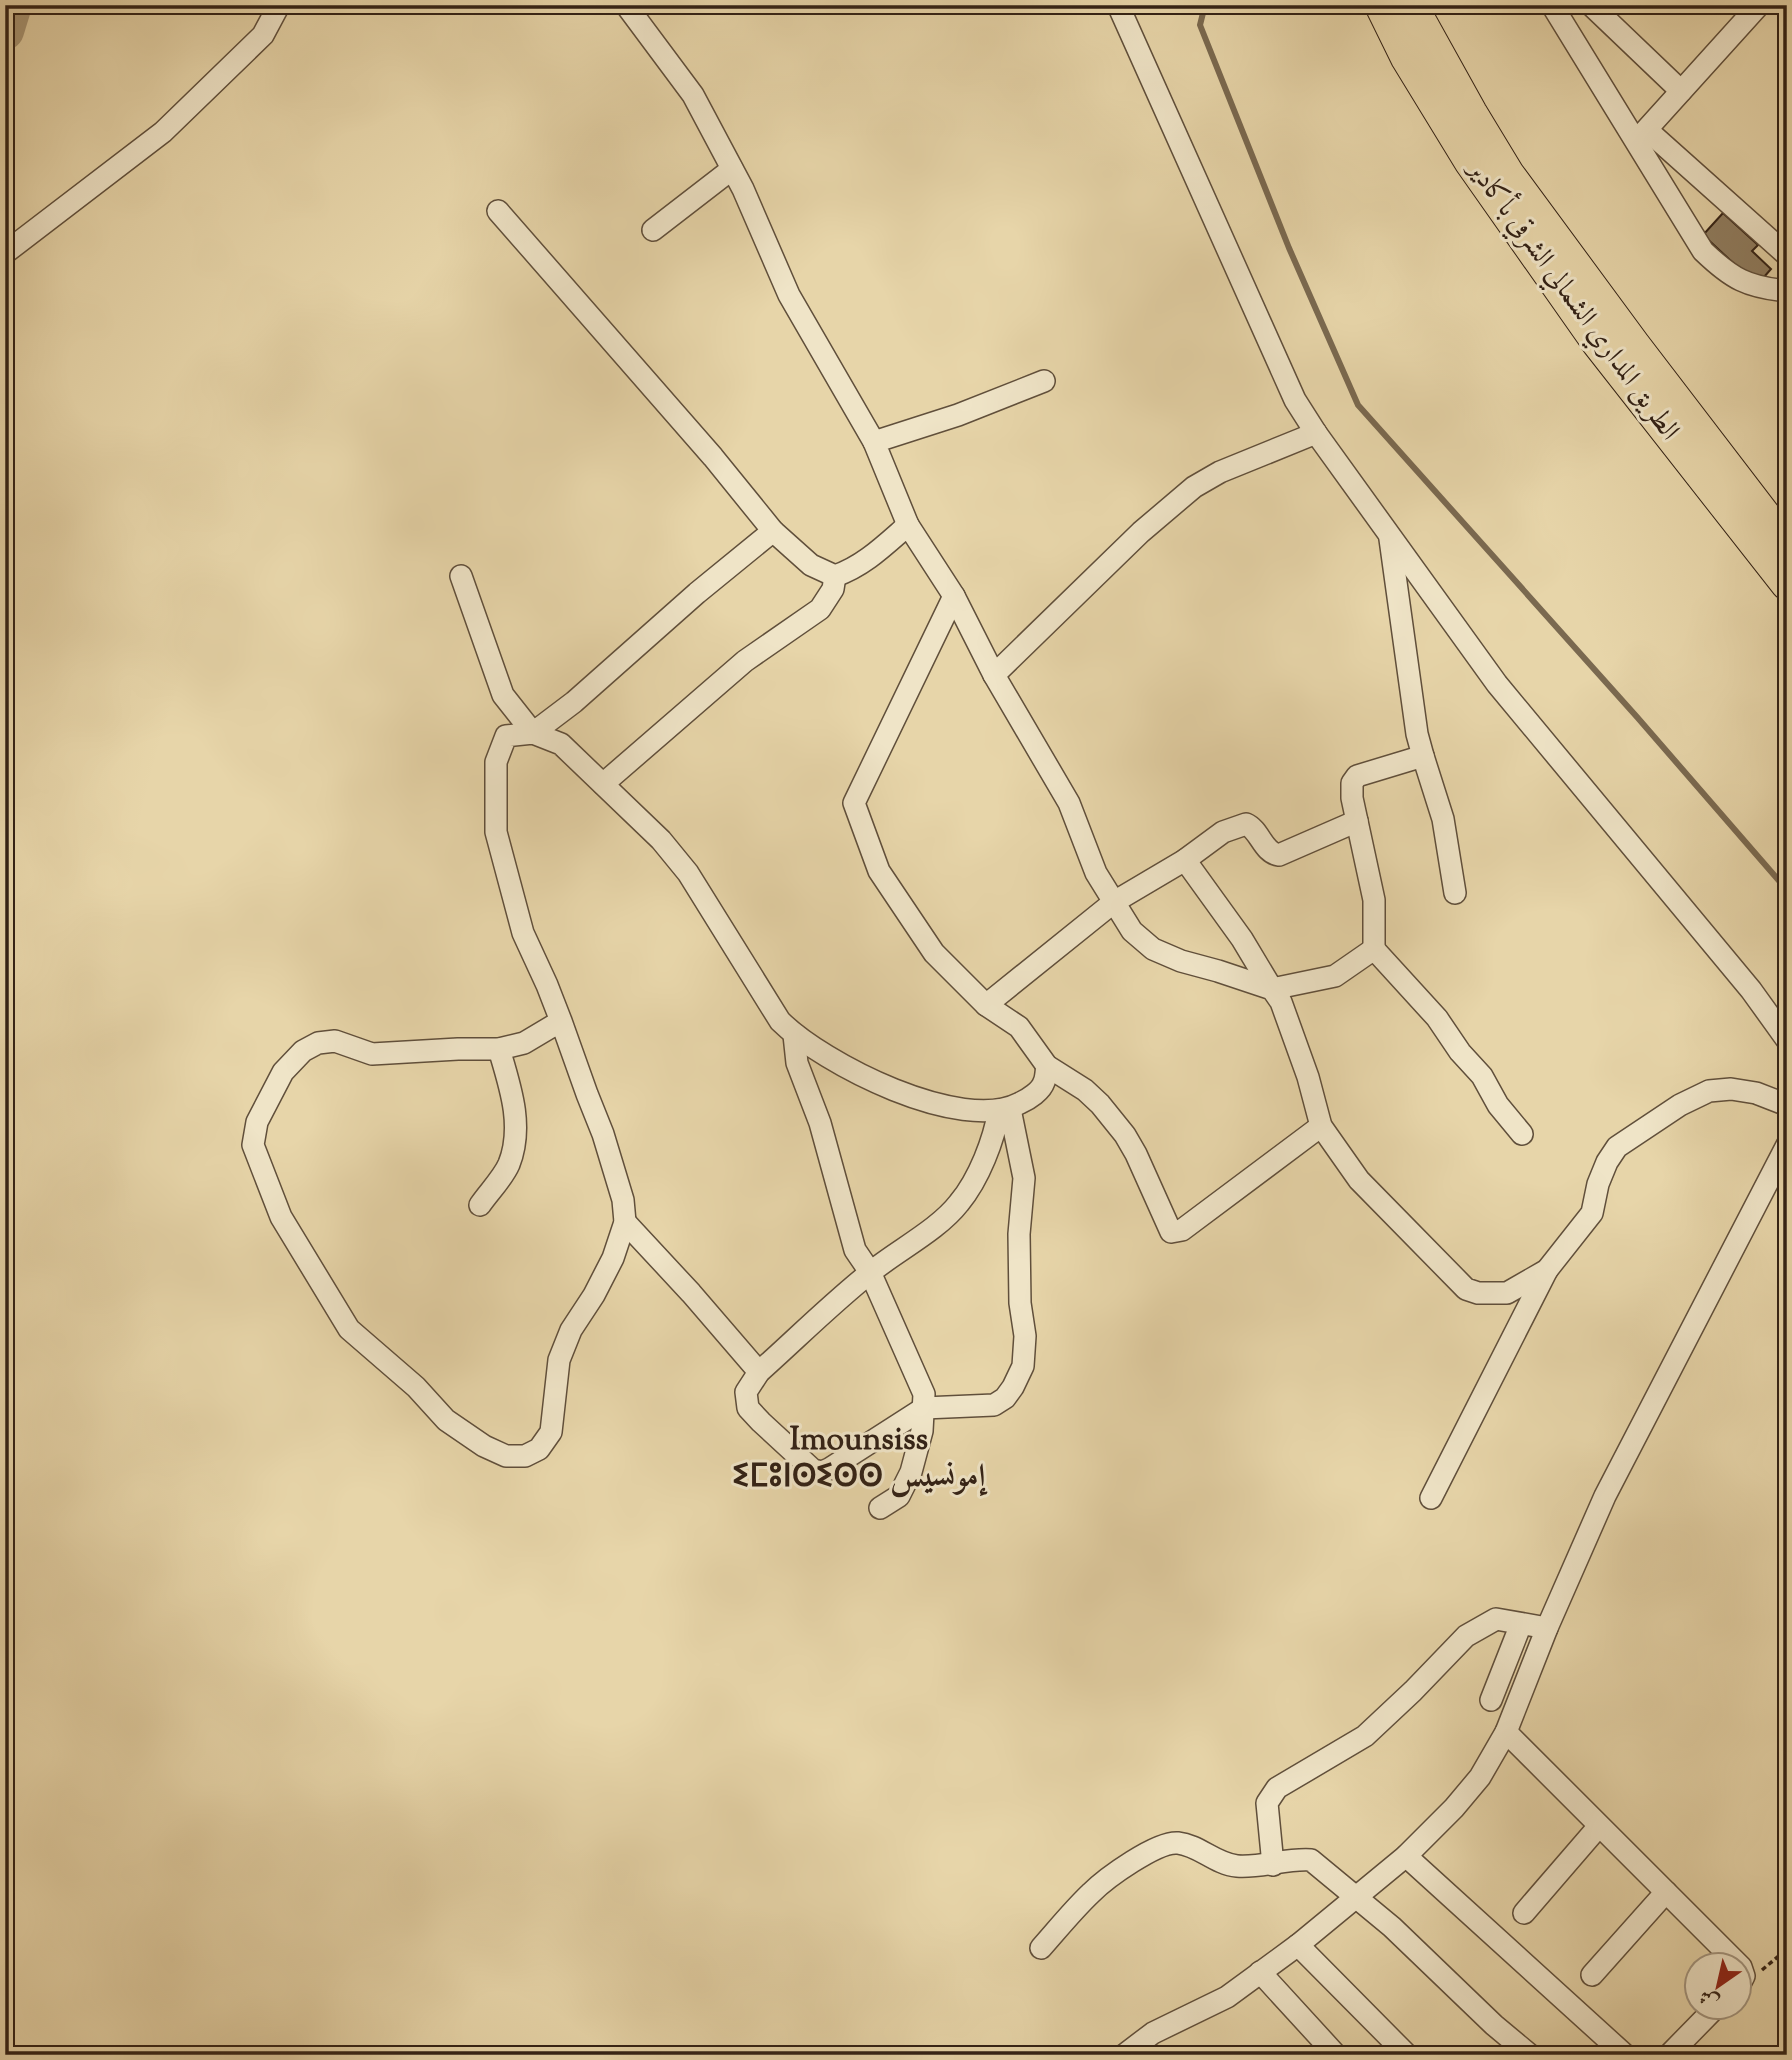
<svg xmlns="http://www.w3.org/2000/svg" width="1792" height="2060" font-family="'Sorts Mill Goudy',Amiri,'Noto Sans Tifinagh',serif">
	<style>
		.lines { fill: none; stroke-linecap: round; stroke-linejoin: round }
		.stream { stroke: #7a6950; stroke-width: 6 }
		.river { stroke: #aa9877; stroke-width: 38 }
		.building { fill: #917f62; stroke: #332216; stroke-width: 2 }
		.minor-casing { stroke: #604f3b; stroke-width: 24 }
		.highway-casing { stroke: #332216; stroke-width: 34 }
		.path { stroke: #332216; stroke-width: 3.5; stroke-dasharray: 5 3.5; stroke-linecap: butt }
		.minor { stroke: #efe4c7; stroke-width: 21 }
		.highway { stroke: #e7d5a9; stroke-width: 32 }
		.labels { text-anchor: middle; dominant-baseline: central; stroke-width: 6; stroke-linejoin: round; paint-order: stroke }
		.street-label { font-size: 28px; fill: #332216; stroke: #efe4c7 }
		.quarter-label { font-size: 32px; font-weight: bold; fill: #332216; stroke: #efe4c7 }
	</style>
	<rect width="100%" height="100%" fill="#e7d5a9"/>
	<filter id="stains"><feTurbulence type="fractalNoise" baseFrequency=".00286" numOctaves="4"/><feColorMatrix values="0 0 0 0 .2 0 0 0 0 .09 0 0 0 0 .02 0 0 0 .5 -.17"/></filter>
	<radialGradient id="worn" r=".72"><stop offset=".6" stop-color="#630" stop-opacity="0"/><stop offset="1" stop-color="#630" stop-opacity=".3"/></radialGradient>
	<g class="lines">
		<!-- stream -->
		<polyline class="stream" points="1205,5 1200,25 1289,248 1358,405 1637,717 1787,890"/>
		<!-- river -->
		<polyline class="river" points="5,31 13,5"/>
	</g>
	<!-- building -->
	<polygon class="building" points="1723,213 1758,245 1752,251 1771,269 1757,285 1703,235"/>
	<g class="lines">
		<defs>
			<g id="minor">
				<polyline points="626,5 693,95 743,189 789,295 874,442"/>
				<polyline points="1118,5 1295,400 1316,433 1497,684 1751,990 1787,1040"/>
				<path d="M1552 5 1703 251C1732 279 1747 287 1787 291"/>
				<polyline points="1591,5 1681,91"/>
				<polyline points="1647,130 1787,255"/>
				<polyline points="1637,140 1759,5"/>
				<path d="M498 211 713 457 773 531 811 565 835 576C864 566 885 545 908 525L954 596 994 675 1069 803 1096 873 1132 931 1153 949 1181 961 1218 971 1272 989 1281 1002 1308 1077 1321 1126 1359 1180 1466 1289 1478 1293H1507L1547 1270 1592 1213 1598 1184 1607 1162 1617 1147 1680 1105 1709 1091 1731 1089 1756 1093 1787 1105"/>
				<polyline points="653,230 732,169"/>
				<polyline points="5,253 163,132 263,35 279,5"/>
				<polyline points="908,525 874,442 958,415 1044,381"/>
				<polyline points="461,576 503,695 533,733 574,702 697,593 773,531"/>
				<polyline points="954,596 854,803 879,871 934,953 986,1005 1019,1027 1047,1066 1085,1090 1100,1104 1125,1135 1136,1154 1171,1232 1182,1230 1321,1126"/>
				<polyline points="994,675 1141,532 1194,487 1220,472 1316,433"/>
				<polyline points="1423,756 1443,819 1455,893"/>
				<polyline points="603,784 745,661 820,609 833,589 835,576"/>
				<polyline points="1185,860 1242,939 1272,989 1335,976 1374,949 1437,1018 1460,1052 1482,1076 1498,1105 1522,1134"/>
				<polyline points="1374,949 1374,900 1352,798 1352,783 1357,776 1423,756 1417,734 1390,539"/>
				<path d="M986 1005 1114 902 1185 860 1223 832 1246 824C1260 830 1263 853 1279 855L1357 821"/>
				<path d="M561 1021 524 1043 499 1049H458L372 1054 335 1041 318 1043 303 1051 283 1072 257 1122 253 1145 281 1217 349 1329 416 1387 446 1420 484 1446 506 1456H525L539 1449 551 1432 559 1360 571 1330 594 1295 613 1258 625 1222 623 1200 603 1134 587 1094 561 1021 547 985 523 933 496 832V762L506 736 533 733 561 744 661 840 688 873 780 1021C823 1064 961 1134 1020 1103 1029 1099 1041 1091 1044 1082 1046 1078 1046 1071 1047 1066"/>
				<polyline points="794,1035 797,1063 820,1123 855,1250 870,1272 924,1394 922,1431 911,1472 899,1496 880,1508"/>
				<path d="M999 1110C994 1140 979 1179 959 1203 938 1230 898 1250 871 1272 832 1303 796 1339 759 1372L746 1392 748 1408 761 1422 813 1470 822 1472 829 1469 924 1408 994 1405 1005 1398 1013 1387 1023 1366 1025 1336 1020 1303 1019 1234 1024 1178 1010 1109"/>
				<path d="M480 1205C489 1192 503 1178 509 1164 524 1126 510 1086 499 1049"/>
				<polyline points="625,1222 691,1293 759,1372"/>
				<polyline points="1431,1498 1547,1270"/>
				<polyline points="1491,1700 1521,1624"/>
				<polyline points="1506,1732 1741,1967 1744,1976 1740,1984"/>
				<polyline points="1406,1856 1625,2055"/>
				<polyline points="1273,1865 1267,1803 1277,1788 1365,1736 1413,1691 1466,1636 1496,1619 1547,1628"/>
				<polyline points="1524,1913 1599,1826"/>
				<polyline points="1298,1945 1407,2055"/>
				<path d="M1041 1948C1057 1930 1073 1910 1091 1893 1106 1878 1157 1841 1178 1843 1199 1845 1215 1864 1237 1866 1262 1868 1287 1858 1311 1860L1392 1927 1494 2025 1530 2055"/>
				<polyline points="1260,1972 1336,2055"/>
				<polyline points="1592,1975 1666,1892"/>
				<polyline points="1124,2055 1153,2033 1227,1997 1298,1945 1406,1856 1454,1808 1480,1777 1506,1732 1547,1628 1605,1496 1787,1145"/>
				<polyline points="1669,2055 1715,2008"/>
			</g>
			<g id="highway">
				<polyline points="1381,5 1407,58 1470,161 1598,343 1787,584"/>
				<polyline points="1411,5 1471,113 1508,174 1634,345 1787,545"/>
			</g>
		</defs>
		<!-- minor casing -->
		<use href="#minor" class="minor-casing"/>
		<!-- highway casing -->
		<use href="#highway" class="highway-casing"/>
		<!-- path -->
		<polyline class="path" points="1762,1970 1787,1949"/>
		<!-- minor -->
		<use href="#minor" class="minor"/>
		<!-- highway -->
		<use href="#highway" class="highway"/>
	</g>
	<g class="labels">
		<!-- street labels -->
		<g class="street-label">
			<text transform="translate(1573 301) rotate(54)">الطريق المداري الشمالي الشرقي بأكادير</text>
		</g>
		<!-- quarter labels -->
		<g class="quarter-label">
			<text x="859" y="1441">Imounsiss<tspan x="859" dy="37">ⵉⵎⵓⵏⵙⵉⵙⵙ إمونسيس</tspan></text>
		</g>
	</g>
	<!-- margin -->
	<rect width="1792" height="2060" fill="none" stroke="#e7d5a9" stroke-width="28"/>
	<rect x="7" y="7" width="1778" height="2046" fill="none" stroke="#332216" stroke-width="3.5"/>
	<rect x="14" y="14" width="1764" height="2032" fill="none" stroke="#332216" stroke-width="2"/>
	<!-- north arrow -->
	<g transform="translate(1718 1986) rotate(214)"><circle r="33" fill="#efe4c7" stroke="#a49680" stroke-width="2"/>
	<path d="M0-5L12 26L0 18L-12 26Z" fill="#8f2418"/>
	<text y="-10" font-size="19" font-weight="bold" text-anchor="middle" fill="#332216">ش</text>
	</g>
	<rect width="100%" height="100%" filter="url(#stains)"/>
	<rect width="100%" height="100%" fill="url(#worn)"/>
</svg>
